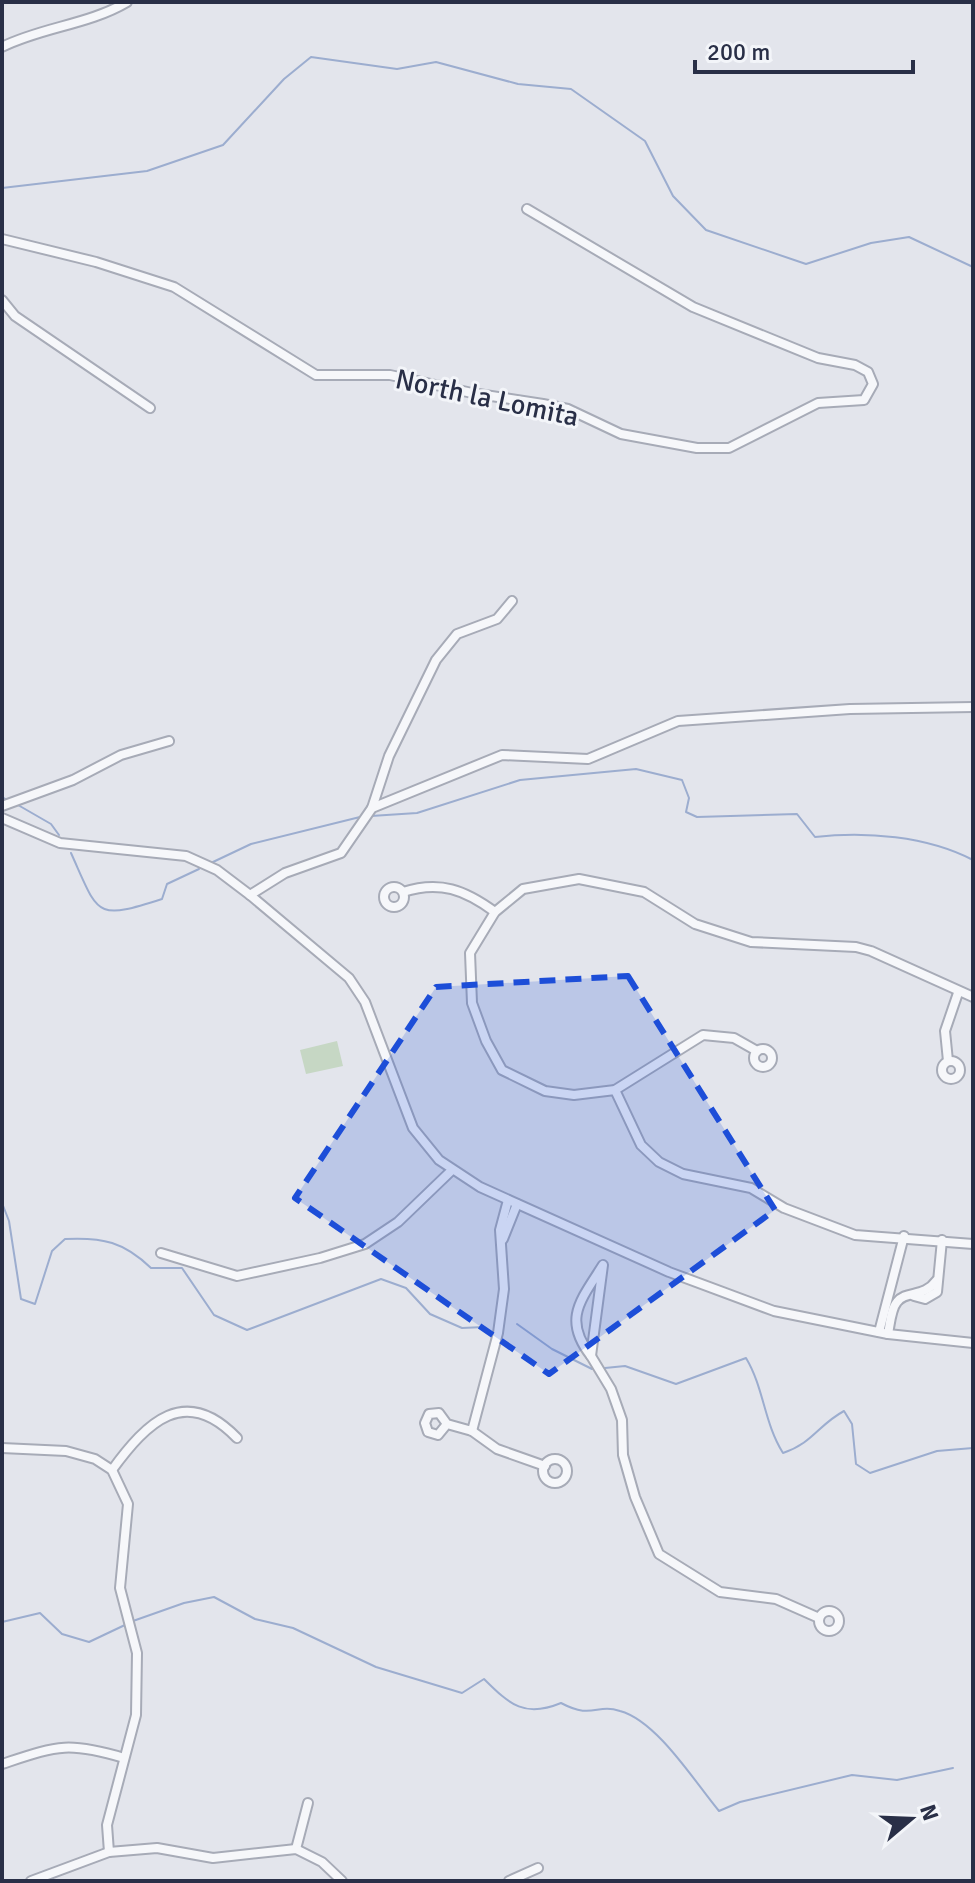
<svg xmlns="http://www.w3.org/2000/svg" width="975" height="1883" font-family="Signika,sans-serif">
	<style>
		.green { fill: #c6d7c4 }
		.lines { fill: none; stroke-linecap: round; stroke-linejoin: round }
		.stream { stroke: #9cadcf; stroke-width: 2 }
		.minor-casing { stroke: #a7abb7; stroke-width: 12 }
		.minor { stroke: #f6f7fa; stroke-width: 8 }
		.marked { fill: #1d4ed8; fill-opacity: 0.2; stroke: #1d4ed8; stroke-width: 6; stroke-dasharray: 16 10; stroke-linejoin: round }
		.labels { text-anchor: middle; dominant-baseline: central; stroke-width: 6; stroke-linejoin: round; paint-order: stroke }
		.street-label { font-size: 28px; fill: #292f47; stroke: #f3f5f9 }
	</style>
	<rect width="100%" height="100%" fill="#e3e5ec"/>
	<!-- green -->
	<polygon class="green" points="337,1041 343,1066 306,1074 300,1050"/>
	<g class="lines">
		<!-- stream -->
		<g class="stream">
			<polyline points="2,188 147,171 223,145 284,79 311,57 397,69 436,62 518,84 571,89 645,141 673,196 706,230 806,264 871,243 909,237 973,267"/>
			<polyline points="2,797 9,801"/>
			<polyline points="18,805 51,824 59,835"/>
			<path d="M371 816 417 813 520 780 636 769 682 780 689 798 686 812 697 817 797 814 815 837C865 831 927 836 973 860"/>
			<path d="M71 853C99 915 94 921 162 899L167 884 199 869"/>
			<polyline points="213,862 251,844 360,817"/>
			<path d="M2 1203 9 1221 21 1299 35 1304 52 1251 65 1239C103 1237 124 1242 151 1268H182L214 1315 247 1330 381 1279 406 1288 430 1314 462 1328 484 1327"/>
			<polyline points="517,1324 552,1349 592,1369"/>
			<path d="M605 1368 625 1366 676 1384 746 1358C764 1388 764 1423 783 1453 813 1443 818 1425 844 1411L852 1424 856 1464 870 1473 937 1451 973 1448"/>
			<path d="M133 1621 184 1603 214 1597 255 1619 293 1628 376 1667 462 1693 484 1679C510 1705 525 1718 561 1703 593 1720 596 1703 620 1711 657 1721 694 1781 719 1811L740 1802 852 1775 897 1780 953 1768"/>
			<polyline points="2,1622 40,1613 62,1634 89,1642 127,1624"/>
		</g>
		<defs>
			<g id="minor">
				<path d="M2 47C42 27 88 25 127 2"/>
				<polyline points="2,239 96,262 174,287 316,375 390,375 472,393 543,404 568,409 621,434 697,448 729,448 818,403 864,400 873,384 868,372 855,365 818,358 693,307 527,209"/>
				<polyline points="2,300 15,316 150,408"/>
				<polyline points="2,806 73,780 121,755 169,741"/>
				<polyline points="372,808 389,756 436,660 457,634 497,619 512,601"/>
				<polyline points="2,818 60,843 186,856 217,870 250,895 349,978 365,1002 413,1128 439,1160 480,1187 669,1272 774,1311 888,1334 973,1343"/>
				<circle cx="394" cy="897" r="10"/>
				<path d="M403 892C440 880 465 890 495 912"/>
				<polyline points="250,895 285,873 341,853 372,808 502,755 588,759 678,721 850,709 973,707"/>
				<circle cx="763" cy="1058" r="9"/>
				<polyline points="757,1051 734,1038 703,1035 615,1090 574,1095 545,1091 502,1070 486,1041 472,1003 470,953 495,912 523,889 579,879 644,892 695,924 751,942 856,947 871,951 973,997"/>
				<circle cx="951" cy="1070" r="9"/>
				<polyline points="948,1061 945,1031 958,993"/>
				<polyline points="615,1090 641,1145 659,1162 683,1174 751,1188 784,1208 855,1235 973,1244"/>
				<polyline points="503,1239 517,1204"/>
				<polyline points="161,1253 237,1276 320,1258 365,1244 398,1222 452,1170"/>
				<path d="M603 1265 591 1356C562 1319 581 1300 603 1265Z"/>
				<polyline points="914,1296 925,1299 937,1292 942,1240"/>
				<polyline points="879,1332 904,1236"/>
				<path d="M888 1334C890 1324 891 1309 897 1302 906 1290 924 1298 936 1281"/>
				<polyline points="591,1356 611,1389 622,1420 623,1455 635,1497 659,1554 720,1592 776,1599 819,1618"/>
				<polyline points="447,1424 438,1435 428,1432 425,1423 429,1414 439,1413 447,1424 472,1431 497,1449 545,1466"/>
				<polyline points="472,1431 498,1333 504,1289 500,1230 508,1200"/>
				<polyline points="2,1448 66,1451 95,1459 112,1470 128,1504 120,1588 137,1653 136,1715 107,1825 109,1852 157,1848 213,1858 296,1849 322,1862 342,1881"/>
				<circle cx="555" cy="1471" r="12"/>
				<path d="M112 1470C147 1422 185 1384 237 1438"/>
				<circle cx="829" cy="1621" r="10"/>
				<path d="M2 1764C57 1746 67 1741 124 1758"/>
				<polyline points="296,1849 308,1803"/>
				<polyline points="31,1881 109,1852"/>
				<polyline points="509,1881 538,1868"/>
			</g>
		</defs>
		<!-- minor casing -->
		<use href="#minor" class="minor-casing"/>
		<!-- minor -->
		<use href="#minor" class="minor"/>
	</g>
	<!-- marked area -->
	<path class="marked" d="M628 976 775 1210 549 1374 295 1198 436 987Z"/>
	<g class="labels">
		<!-- street labels -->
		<g class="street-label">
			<text transform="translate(487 398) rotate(12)">North la Lomita</text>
		</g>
	</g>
	<!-- border -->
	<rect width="975" height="1883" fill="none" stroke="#292f47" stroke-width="8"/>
	<!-- north arrow -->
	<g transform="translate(911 1819) rotate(71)" stroke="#f3f5f9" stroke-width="6" paint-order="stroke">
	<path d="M0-6L14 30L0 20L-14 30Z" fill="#292f47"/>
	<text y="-12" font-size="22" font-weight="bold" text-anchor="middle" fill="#292f47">N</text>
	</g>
	<!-- scale -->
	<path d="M695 60v12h218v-12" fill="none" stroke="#292f47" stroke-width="4"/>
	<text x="707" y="60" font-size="24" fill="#292f47" stroke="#f3f5f9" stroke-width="6" paint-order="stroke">200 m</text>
</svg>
